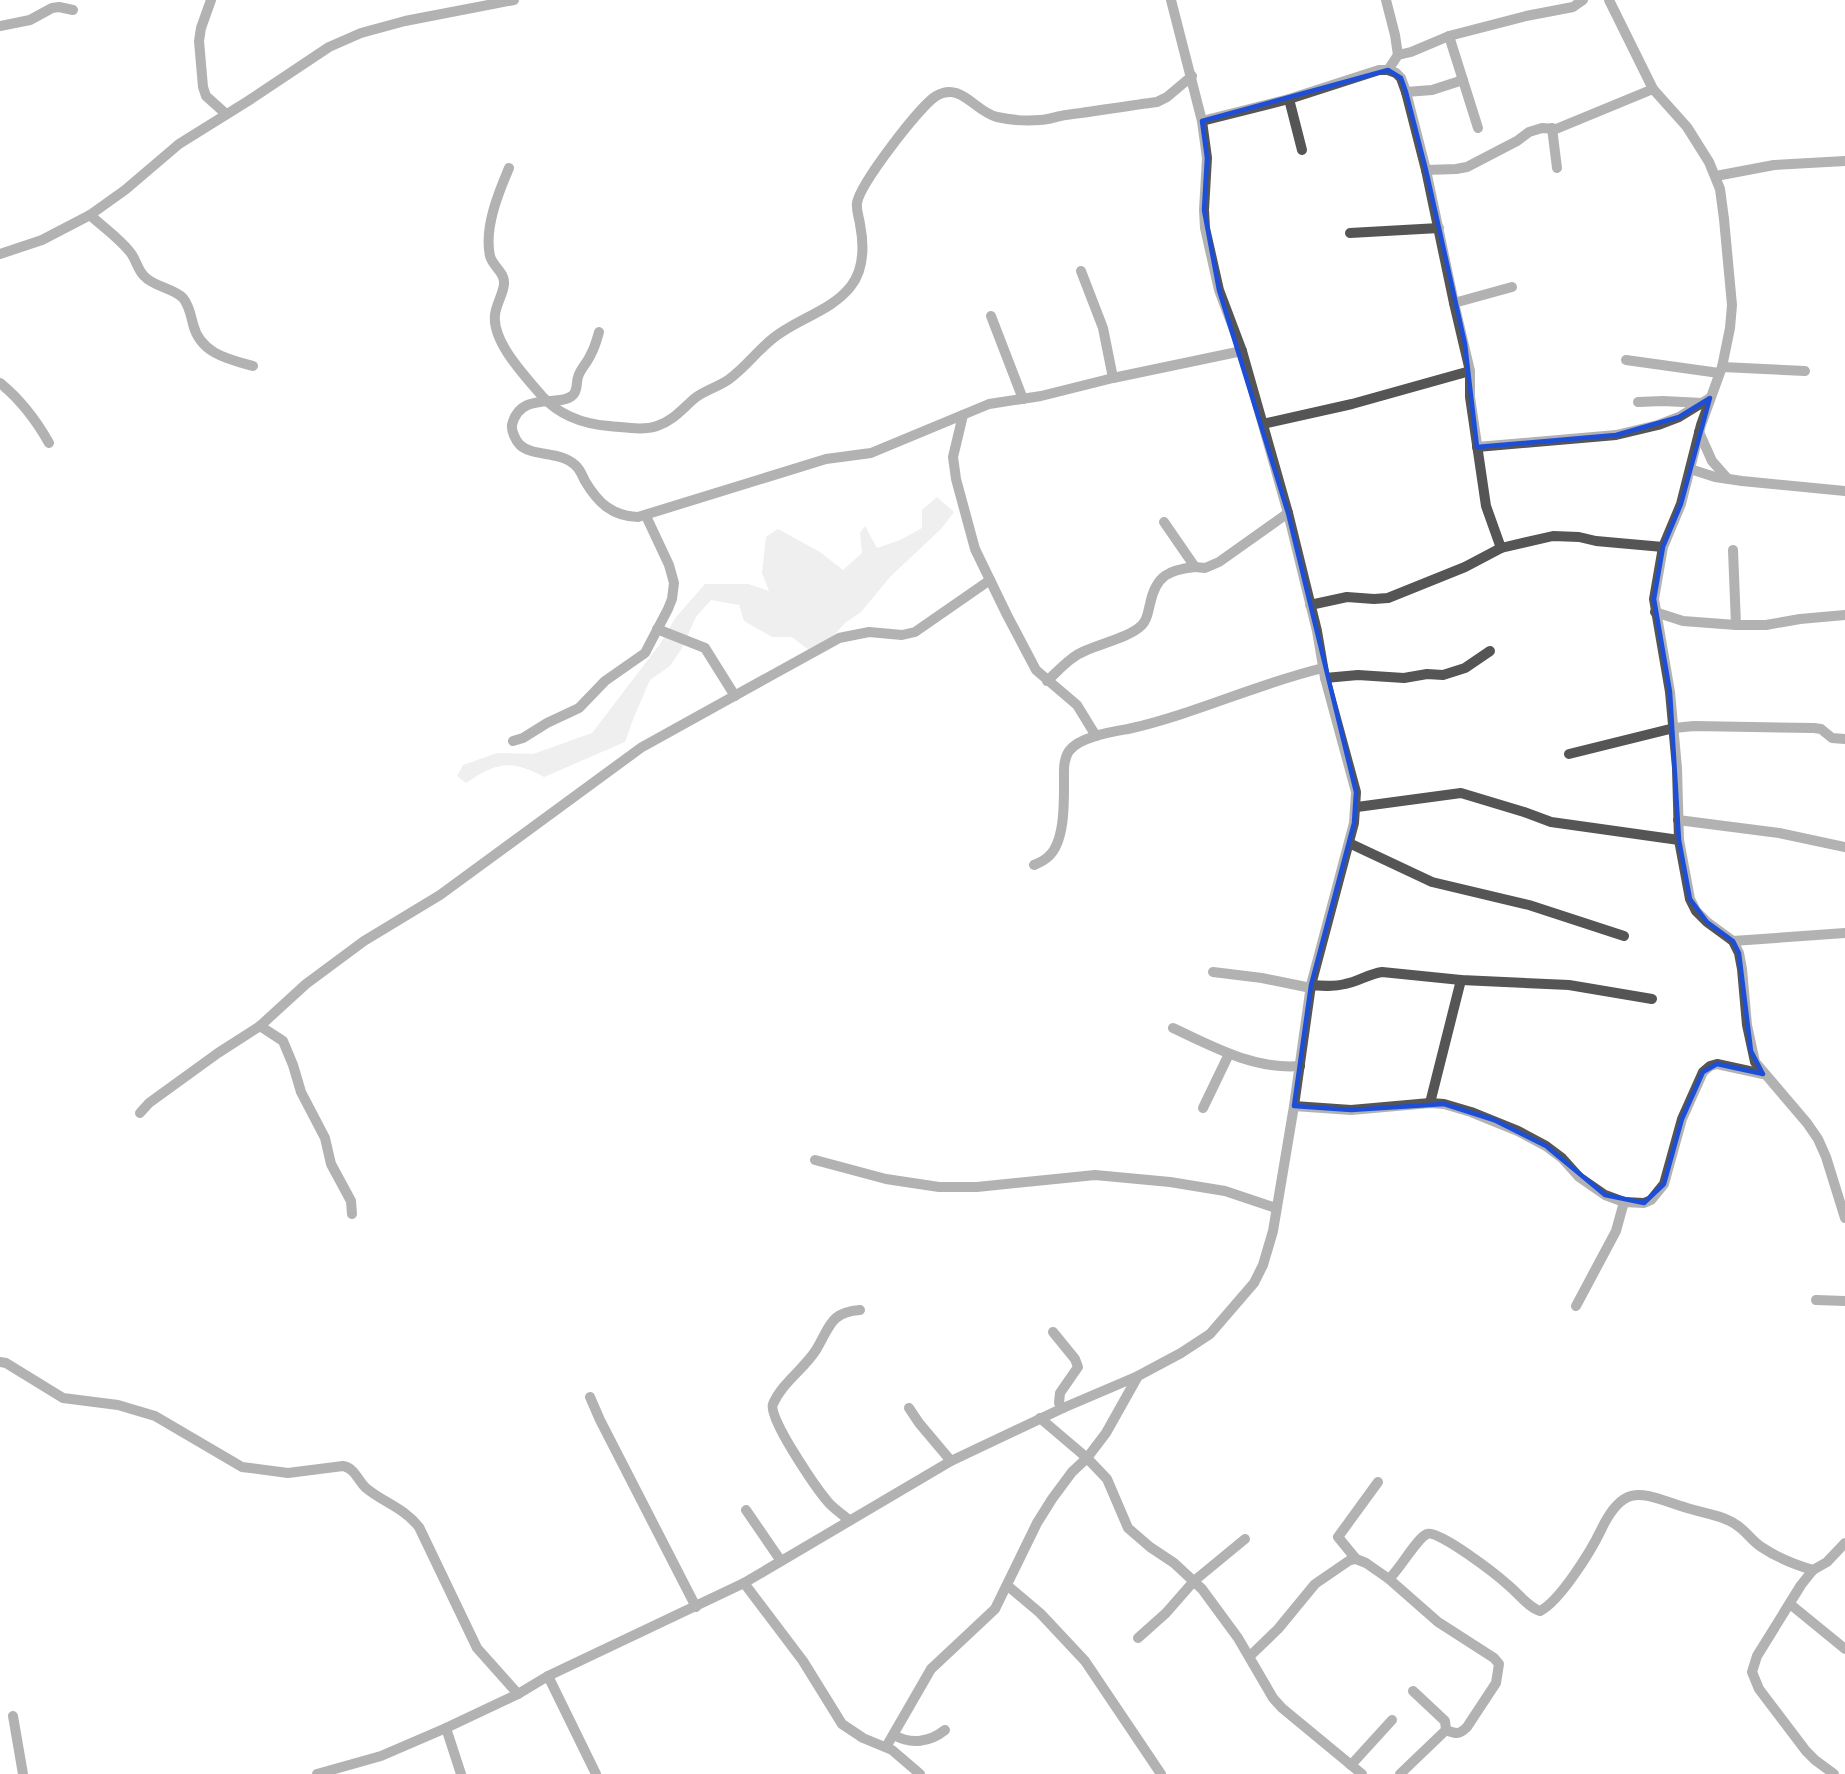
<svg xmlns="http://www.w3.org/2000/svg" width="1845" height="1774" font-family="Quicksand,sans-serif">
	<style>
		.green { fill: #dcdcdc }
		.lines { fill: none; stroke-linecap: round; stroke-linejoin: round }
		.minor { stroke: #555; stroke-width: 10 }
		.marked { fill: none; stroke: #1d4ed8; stroke-width: 4.5; stroke-linejoin: round }
	</style>
	<rect width="100%" height="100%" fill="#fff"/>
	<!-- green -->
	<path class="green" d="M937 497 954 512 941 529 891 576 861 612 845 623 826 644 810 651 792 637H772L744 621 739 605 711 600 696 617 682 648 670 666 650 680 634 717 625 742 544 777C511 759 497 762 466 783L457 776 463 765 497 753 533 754 592 733 660 644 676 617 705 584H748L769 591 762 573 766 537 778 529 820 552 843 570 862 553 860 533 865 526 877 548 900 540 922 528V510Z"/>
	<g class="lines">
		<!-- minor -->
		<g class="minor">
			<polyline points="211,0 201,28 199,41 203,87 206,96 226,114"/>
			<polyline points="1386,0 1395,35 1398,55"/>
			<polyline points="1609,0 1653,89 1687,127 1709,162 1720,189 1724,219 1732,305 1730,328 1722,367 1701,425 1681,504 1663,547 1654,599 1670,692 1677,768 1679,840 1690,899 1696,911 1707,922 1733,941 1739,953 1742,969 1747,1025 1755,1062 1807,1123 1818,1139 1826,1157 1845,1218"/>
			<polyline points="0,26 30,20 52,8 59,7 73,10"/>
			<polyline points="1449,36 1478,128"/>
			<polyline points="1388,70 1398,55 1411,52 1449,36 1526,16 1573,7 1583,0"/>
			<polyline points="1406,92 1432,90 1463,80"/>
			<polyline points="1289,99 1302,150"/>
			<polyline points="1202,121 1289,99 1379,70 1388,70 1396,73 1401,78 1406,92 1426,170 1454,303 1470,371 1470,397 1486,506 1501,548"/>
			<polyline points="1552,128 1557,168"/>
			<path d="M509 168C498 194 484 228 490 256 493 267 505 272 504 284 503 295 496 304 495 315 492 342 525 376 542 396 559 415 584 424 609 426 624 427 642 431 657 426 673 421 683 408 695 398 705 390 718 387 728 380 745 368 756 352 771 340 795 319 831 312 851 286 865 268 864 245 860 224 859 217 856 210 857 203 860 184 919 107 936 96 961 81 975 112 997 117 1010 120 1027 121 1040 120 1049 120 1057 116 1066 115 1097 111 1126 106 1157 102L1167 97 1192 76"/>
			<polyline points="1426,170 1456,169 1467,167 1517,141 1529,132 1542,128 1556,129 1653,89"/>
			<polyline points="1716,176 1774,165 1845,161"/>
			<path d="M90 215C103 227 119 238 130 252 136 259 137 269 144 276 154 287 173 288 183 298 189 305 191 316 193 324 200 353 227 359 253 366"/>
			<polyline points="1350,233 1439,228"/>
			<polyline points="0,254 42,240 90,215 125,190 179,144 248,101 329,47 361,33 405,21 514,0"/>
			<polyline points="1081,271 1103,328 1113,378"/>
			<polyline points="1454,303 1512,287"/>
			<polyline points="991,316 1023,399"/>
			<path d="M599 332C597 339 595 347 591 354 588 362 580 369 578 377 576 383 578 390 573 395 560 408 520 390 512 425 511 431 516 441 520 445 533 457 561 451 575 465 580 469 582 475 585 481 598 503 612 516 638 517L826 459 871 453 989 404 1041 396 1113 378 1242 351"/>
			<polyline points="1626,360 1719,373"/>
			<polyline points="1722,367 1805,371"/>
			<path d="M0 383C21 400 36 420 49 443"/>
			<polyline points="1638,402 1663,401 1703,403"/>
			<polyline points="963,415 953,457 956,479 975,549 1007,615 1036,670 1077,705 1096,736"/>
			<polyline points="1263,424 1352,404 1470,371"/>
			<polyline points="1699,432 1712,461 1727,478"/>
			<polyline points="1477,447 1616,435 1658,425 1679,417 1710,398"/>
			<polyline points="1690,469 1715,477 1742,481 1845,491"/>
			<polyline points="1164,522 1195,567 1205,568 1219,562 1288,513"/>
			<polyline points="1733,550 1736,625"/>
			<polyline points="1310,605 1347,597 1374,599 1388,598 1465,567 1501,548 1553,536 1579,537 1596,541 1663,547"/>
			<polyline points="1655,612 1683,621 1736,625 1766,625 1800,619 1845,615"/>
			<polyline points="657,629 705,648 735,696"/>
			<polyline points="1325,678 1358,675 1404,678 1427,674 1443,675 1465,668 1490,651"/>
			<path d="M1047 681C1060 669 1071 656 1087 650 1103 643 1130 637 1142 625 1148 619 1148 611 1150 604 1156 575 1169 570 1195 567"/>
			<polyline points="513,741 523,738 547,723 579,708 605,681 645,653 668,609 672,599 674,583 669,565 646,516"/>
			<polyline points="1569,754 1674,728 1694,726 1814,728 1821,729 1832,738 1845,739"/>
			<polyline points="1357,807 1461,793 1524,812 1551,822 1679,840"/>
			<polyline points="1678,820 1779,833 1845,847"/>
			<polyline points="1349,843 1432,882 1529,905 1624,936"/>
			<path d="M1034 865C1039 863 1045 860 1049 856 1065 841 1064 802 1064 782 1064 771 1063 760 1069 751 1079 737 1111 732 1128 729 1195 714 1256 684 1323 668"/>
			<polyline points="1733,941 1845,933"/>
			<polyline points="1213,972 1262,978 1311,988"/>
			<path d="M1311 985C1323 986 1334 987 1345 984 1358 982 1368 974 1382 972L1461 980 1569 985 1652 999"/>
			<polyline points="260,1026 283,1041 293,1065 301,1092 325,1138 331,1164 351,1201 352,1214"/>
			<path d="M1173 1028C1213 1047 1255 1070 1300 1066"/>
			<polyline points="1430,1103 1461,980"/>
			<polyline points="1294,1106 1351,1110 1430,1103 1444,1104 1471,1112 1518,1131 1546,1146 1562,1158 1579,1177 1605,1195 1624,1202 1644,1203 1651,1200 1664,1184 1682,1119 1703,1072 1710,1066 1717,1064 1763,1074"/>
			<polyline points="1203,1108 1229,1054"/>
			<polyline points="140,1113 149,1103 218,1053 260,1026 306,984 364,941 440,895 642,747 839,638 869,632 902,635 915,632 990,580"/>
			<polyline points="815,1160 886,1179 939,1187 977,1187 1095,1175 1170,1182 1225,1191 1276,1208"/>
			<polyline points="1816,1300 1845,1301"/>
			<polyline points="1576,1306 1616,1231 1624,1202"/>
			<polyline points="1053,1332 1075,1359 1078,1367 1060,1393 1059,1403 1063,1408"/>
			<path d="M0 1362 6 1363 63 1398 118 1405 155 1416 242 1467 288 1473 343 1466C355 1468 358 1481 366 1488 384 1503 403 1507 419 1527L477 1648 518 1694"/>
			<polyline points="590,1397 600,1420 696,1607"/>
			<polyline points="909,1408 919,1423 951,1461"/>
			<polyline points="1040,1418 1087,1458 1107,1479 1128,1528 1150,1547 1174,1563 1202,1589 1238,1638 1273,1698 1282,1708 1362,1774"/>
			<polyline points="746,1510 781,1561"/>
			<path d="M849 1520C842 1514 834 1509 828 1502 817 1489 767 1417 773 1404 782 1383 804 1369 816 1350 830 1327 830 1312 860 1310"/>
			<polyline points="1356,1559 1338,1537 1378,1482"/>
			<path d="M1389 1579 1438 1622 1494 1658 1499 1664 1496 1683 1467 1727C1459 1735 1456 1734 1446 1730"/>
			<polyline points="744,1583 803,1661 842,1724 863,1738 892,1750 920,1774"/>
			<polyline points="1008,1586 1040,1613 1085,1661 1161,1774"/>
			<polyline points="1790,1604 1845,1649"/>
			<polyline points="1138,1638 1166,1613 1194,1581 1245,1539"/>
			<path d="M1250 1656 1278 1629 1315 1584 1350 1560 1356 1559 1366 1563 1389 1579C1400 1569 1417 1538 1427 1534 1438 1529 1497 1575 1508 1585 1518 1593 1528 1607 1540 1611 1560 1601 1591 1551 1601 1530 1625 1479 1644 1495 1687 1508 1703 1513 1722 1515 1735 1524 1746 1530 1752 1542 1763 1548 1778 1558 1796 1565 1813 1570"/>
			<polyline points="548,1676 596,1774"/>
			<polyline points="13,1716 23,1774"/>
			<polyline points="446,1728 461,1774"/>
			<path d="M894 1735C911 1745 930 1742 945 1730"/>
			<polyline points="886,1747 931,1669 995,1609 1037,1523 1052,1499 1072,1472 1087,1458 1106,1433 1138,1376"/>
			<polyline points="1351,1765 1392,1720"/>
			<polyline points="317,1774 381,1756 446,1728 518,1694 548,1676 744,1583 951,1461 1063,1408 1138,1376 1181,1353 1210,1334 1254,1283 1263,1265 1273,1231 1294,1106 1311,985 1354,823 1356,792 1325,678 1317,631 1288,513 1242,351 1219,290 1205,228 1204,210 1207,158 1202,121 1171,0"/>
			<polyline points="1400,1774 1446,1730 1445,1721 1413,1691"/>
			<polyline points="1834,1774 1815,1760 1806,1751 1759,1689 1752,1672 1757,1656 1801,1585 1813,1570 1827,1562 1845,1543"/>
		</g>
	</g>
	<!-- marked area -->
	<path d="M0 0H1845V1774H0ZM1388 70 1401 78 1406 92 1426 170 1465 344 1477 447 1616 435 1679 417 1710 398 1681 504 1663 547 1654 599 1670 692 1679 840 1690 899 1707 922 1733 941 1739 953 1751 1051 1763 1074 1717 1064 1703 1072 1682 1119 1664 1184 1644 1203 1605 1195 1546 1146 1494 1120 1444 1104 1351 1110 1294 1106 1311 985 1354 823 1356 792 1288 513 1219 290 1204 210 1207 158 1202 121Z" fill="#fff" fill-opacity=".55" fill-rule="evenodd"/>
	<path class="marked" d="M1388 70 1401 78 1406 92 1426 170 1465 344 1477 447 1616 435 1679 417 1710 398 1681 504 1663 547 1654 599 1670 692 1679 840 1690 899 1707 922 1733 941 1739 953 1751 1051 1763 1074 1717 1064 1703 1072 1682 1119 1664 1184 1644 1203 1605 1195 1546 1146 1494 1120 1444 1104 1351 1110 1294 1106 1311 985 1354 823 1356 792 1288 513 1219 290 1204 210 1207 158 1202 121Z"/>
</svg>
